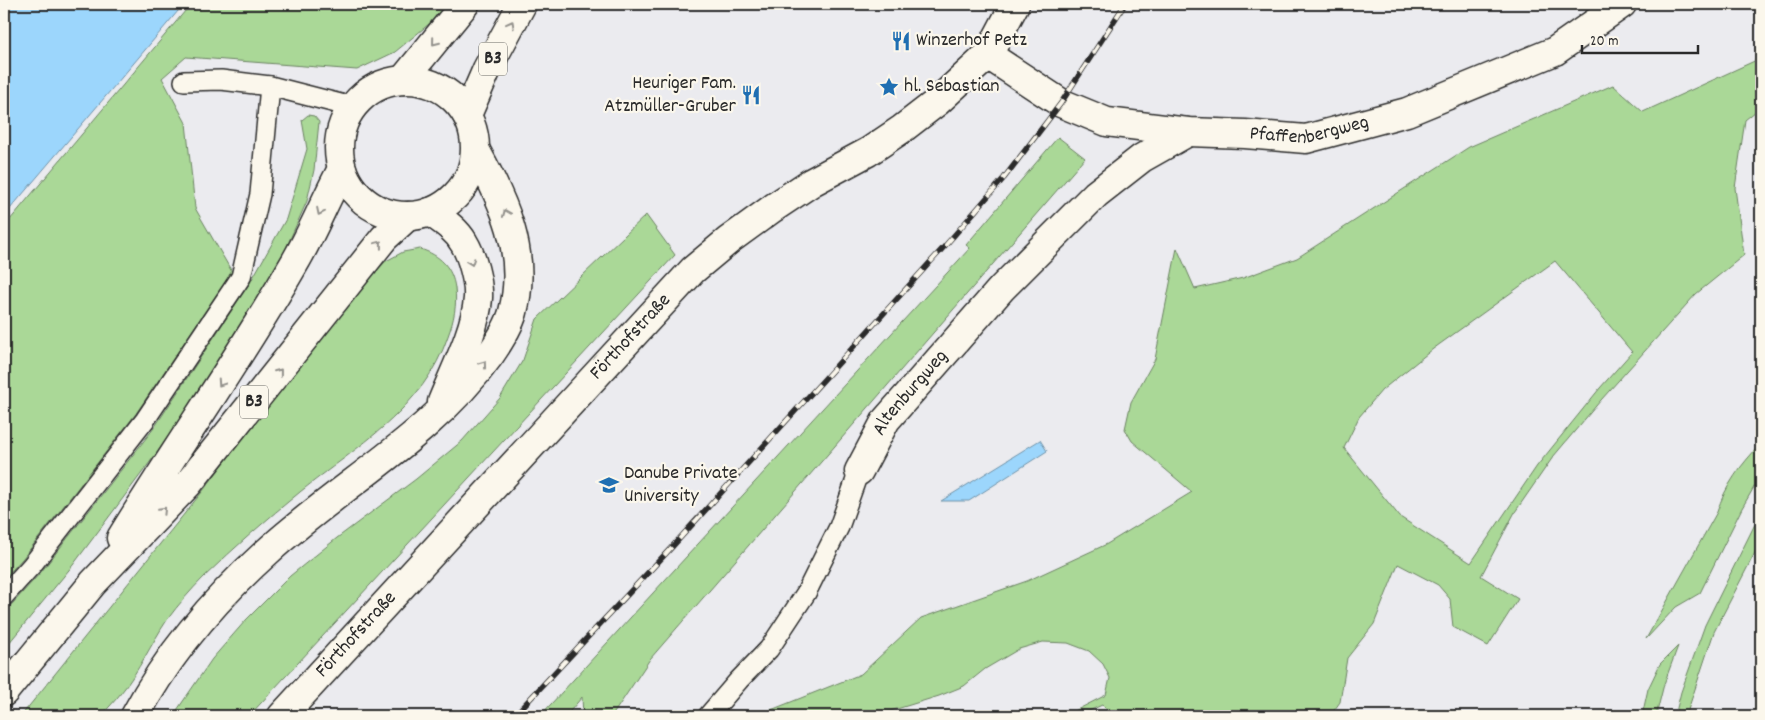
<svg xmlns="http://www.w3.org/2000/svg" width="1765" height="720" font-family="Dekko,sans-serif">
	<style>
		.green { fill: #aad897; stroke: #6a8261; fill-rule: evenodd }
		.water { fill: #9cd6fc; stroke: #6f92a8 }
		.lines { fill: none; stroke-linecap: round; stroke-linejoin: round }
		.lane-casing { stroke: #2b2b2b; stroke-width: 22 }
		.street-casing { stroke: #2b2b2b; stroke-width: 31 }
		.primary-casing { stroke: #2b2b2b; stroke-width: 31 }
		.lane { stroke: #fbf7ec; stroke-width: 19 }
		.street { stroke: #fbf7ec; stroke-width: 28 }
		.primary { stroke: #fbf7ec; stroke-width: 28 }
		.rail-casing { stroke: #2b2b2b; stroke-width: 5.5 }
		.rail { stroke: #fbf7ec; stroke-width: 4; stroke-dasharray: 11; stroke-linecap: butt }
		.oneway { stroke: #93918c }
		.labels { text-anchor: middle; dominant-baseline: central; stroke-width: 4.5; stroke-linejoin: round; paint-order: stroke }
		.shield { fill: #fbf7ec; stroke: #696865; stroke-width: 1 }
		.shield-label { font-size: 19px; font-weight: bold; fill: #2b2b2b }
		.poi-label { font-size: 20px; fill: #2b2b2b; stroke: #fbf7ec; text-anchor: start }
		.street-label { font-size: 20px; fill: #2b2b2b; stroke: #fbf7ec }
	</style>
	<rect width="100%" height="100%" fill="#ebebef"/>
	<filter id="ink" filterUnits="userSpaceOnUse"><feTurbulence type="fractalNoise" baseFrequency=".02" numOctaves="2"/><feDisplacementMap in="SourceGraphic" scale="10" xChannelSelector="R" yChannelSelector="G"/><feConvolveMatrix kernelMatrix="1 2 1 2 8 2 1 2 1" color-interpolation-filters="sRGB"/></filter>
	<g filter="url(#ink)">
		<!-- green -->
		<g class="green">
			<polygon points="191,4 446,4 429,24 395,52 357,70 186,57 162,78 186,123 195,208 232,272 135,415 23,558 4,579 4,227"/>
			<path d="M1761 58V107L1745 120 1735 188 1744 255 1696 294 1601 400 1553 457 1515 512 1481 576 1518 599 1488 646 1453 627 1450 599 1438 585 1398 564 1374 624 1347 658 1340 702 1330 716H1146L1134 712 1125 716H1106L1109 712 1102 705 1078 716H1065L1106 695 1110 678 1103 664 1089 651 1068 643 1043 642 1019 649 985 669 964 686 939 696 874 716H756L861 674 921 618 1027 581 1107 544 1192 492 1132 441 1125 429 1131 402 1155 359 1177 248 1195 289 1243 278 1297 258 1469 147 1613 85 1643 112ZM1555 261 1632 352 1600 388 1537 466 1471 563 1400 517 1344 448 1359 417 1382 390 1433 349Z"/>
			<polygon points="308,115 314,116 319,122 314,170 307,201 286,248 251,312 216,367 156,454 73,565 4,649 4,613 41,572 154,428 251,281 286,219 307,149 302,120"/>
			<polygon points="1058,137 1085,158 650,659 612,716 583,716 582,697 566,716 540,716 970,248 966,245"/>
			<polygon points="646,215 675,255 249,716 173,716 212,659 246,620 290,576 337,538 416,479 462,441 500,398 523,360 537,319"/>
			<path d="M420 249C440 255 452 267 455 288 457 305 454 320 448 336 424 409 357 446 300 492 267 519 235 547 204 577 191 590 178 605 167 620 151 644 139 671 121 693 115 701 107 709 101 716H21L202 492 306 356 364 284 386 261 403 252Z"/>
			<path d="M1761 444V475L1742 508 1700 593 1676 607 1646 639 1717 512C1725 486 1742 463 1761 444Z"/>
			<polygon points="1761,512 1761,541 1714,632 1686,716 1675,716 1681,692 1705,625"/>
			<polygon points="1678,646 1664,684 1656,716 1642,716 1648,689 1660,664"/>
		</g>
		<!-- water -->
		<g class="water">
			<polygon points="4,4 184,4 4,216"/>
			<polygon points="1040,440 1047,451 969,501 941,501"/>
		</g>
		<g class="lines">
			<defs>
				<g id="lane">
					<polyline points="184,81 221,80 270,86 352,107"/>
					<polyline points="4,596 32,565 145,420 241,277 260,194 270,86"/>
					<polyline points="708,716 739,680 769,649 806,593 839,527 859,471"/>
				</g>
				<g id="street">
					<path id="s1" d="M988 55 1061 103 1107 122 1188 132 1245 134 1306 139 1407 112 1555 51 1622 4"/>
					<path d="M430 212C443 221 456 229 464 243 472 256 479 282 478 298 476 330 454 372 442 402"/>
					<path id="s2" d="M859 471 886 420 1002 288 1096 194 1142 158 1188 132"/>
					<path d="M135 716C168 654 215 599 267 552 340 485 431 437 490 355 499 342 509 327 513 312 528 253 504 202 476 151"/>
					<path id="s3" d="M282 716 693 270 729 240 773 208 812 182 868 152 902 129 937 102 988 55 1015 4"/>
				</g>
				<g id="primary">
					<polyline points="403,80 465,4"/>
					<circle cx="407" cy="148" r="68"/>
					<polyline points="467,115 487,69 522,4"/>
					<path d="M121 538C177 446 240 358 294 264 312 234 325 200 342 169"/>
					<polyline points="4,692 93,583 188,484 384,238 408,216"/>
				</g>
			</defs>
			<!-- lane casing -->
			<use href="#lane" class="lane-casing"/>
			<!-- street casing -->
			<use href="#street" class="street-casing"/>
			<!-- primary casing -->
			<use href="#primary" class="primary-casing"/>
			<!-- lane -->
			<use href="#lane" class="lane"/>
			<!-- street -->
			<use href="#street" class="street"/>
			<!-- primary -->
			<use href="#primary" class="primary"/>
			<defs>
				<polyline id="rail" points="514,716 671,548 944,247 1004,178 1061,103 1125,4"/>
			</defs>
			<!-- rail casing -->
			<use href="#rail" class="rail-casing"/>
			<!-- rail -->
			<use href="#rail" class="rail"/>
		</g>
		<!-- one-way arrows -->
		<defs><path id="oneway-chevron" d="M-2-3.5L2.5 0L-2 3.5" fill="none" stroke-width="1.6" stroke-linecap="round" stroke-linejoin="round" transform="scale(1.25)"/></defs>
		<g class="oneway">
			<use href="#oneway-chevron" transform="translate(511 24) rotate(-62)"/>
			<use href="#oneway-chevron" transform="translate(435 42) rotate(129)"/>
			<use href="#oneway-chevron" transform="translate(320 212) rotate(116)"/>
			<use href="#oneway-chevron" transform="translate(506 213) rotate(-112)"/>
			<use href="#oneway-chevron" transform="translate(379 244) rotate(-52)"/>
			<use href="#oneway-chevron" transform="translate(471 262) rotate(71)"/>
			<use href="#oneway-chevron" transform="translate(483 364) rotate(-54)"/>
			<use href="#oneway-chevron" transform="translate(279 372) rotate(-52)"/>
			<use href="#oneway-chevron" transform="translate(221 383) rotate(124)"/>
			<use href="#oneway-chevron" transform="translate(163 510) rotate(-46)"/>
		</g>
	</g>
	<!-- icons -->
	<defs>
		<symbol id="restaurant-bare" viewBox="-9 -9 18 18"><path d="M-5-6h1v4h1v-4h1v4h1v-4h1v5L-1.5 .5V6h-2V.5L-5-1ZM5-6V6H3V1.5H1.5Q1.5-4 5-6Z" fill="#1f6fb2" stroke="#fbf7ec" stroke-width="2.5" paint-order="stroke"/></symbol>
		<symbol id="sight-bare" viewBox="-9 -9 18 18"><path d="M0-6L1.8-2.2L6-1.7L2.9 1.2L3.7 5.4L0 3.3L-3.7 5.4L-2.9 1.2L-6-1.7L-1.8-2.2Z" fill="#1f6fb2" stroke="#fbf7ec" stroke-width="2.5" paint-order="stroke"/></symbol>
		<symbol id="university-bare" viewBox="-9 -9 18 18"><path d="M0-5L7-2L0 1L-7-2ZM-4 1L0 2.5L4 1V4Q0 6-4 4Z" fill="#1f6fb2" stroke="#fbf7ec" stroke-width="2.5" paint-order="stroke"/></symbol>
	</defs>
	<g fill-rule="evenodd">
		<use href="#restaurant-bare" x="887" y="27" width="28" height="28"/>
		<use href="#sight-bare" x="875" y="73" width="28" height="28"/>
		<use href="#restaurant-bare" x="737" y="81" width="28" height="28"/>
		<use href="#university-bare" x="595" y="471" width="28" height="28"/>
	</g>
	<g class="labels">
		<!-- shield labels -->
		<g class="shield">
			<rect x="479" y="42.5" width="28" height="33" rx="4"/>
			<rect x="240" y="385.5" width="28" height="33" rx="4"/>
		</g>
		<g class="shield-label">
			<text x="493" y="59">B3</text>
			<text x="254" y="402">B3</text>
		</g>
		<!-- poi labels -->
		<g class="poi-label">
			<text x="916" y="41">Winzerhof Petz</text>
			<text x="736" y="84" text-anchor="end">Heuriger Fam.<tspan x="736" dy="23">Atzmüller-Gruber</tspan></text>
			<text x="904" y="87">hl. Sebastian</text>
			<text x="624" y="474">Danube Private<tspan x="624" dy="23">University</tspan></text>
		</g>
		<!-- street labels -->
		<g class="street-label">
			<text stroke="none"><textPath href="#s1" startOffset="341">Pfaffenbergweg</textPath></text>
			<text stroke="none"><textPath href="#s3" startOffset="515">Förthofstraße</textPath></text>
			<text stroke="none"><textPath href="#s2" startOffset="94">Altenburgweg</textPath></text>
			<text stroke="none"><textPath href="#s3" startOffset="110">Förthofstraße</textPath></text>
		</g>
	</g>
	<!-- margin -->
	<rect width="1765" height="720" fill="none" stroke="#fbf7ec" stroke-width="20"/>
	<rect x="10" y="10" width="1745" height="700" fill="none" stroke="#2b2b2b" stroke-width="2" filter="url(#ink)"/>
	<!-- scale -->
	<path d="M1582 45v8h116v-8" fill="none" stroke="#2b2b2b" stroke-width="2.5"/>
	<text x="1590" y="45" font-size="15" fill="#2b2b2b" stroke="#fbf7ec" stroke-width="4" paint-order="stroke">20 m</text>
</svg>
